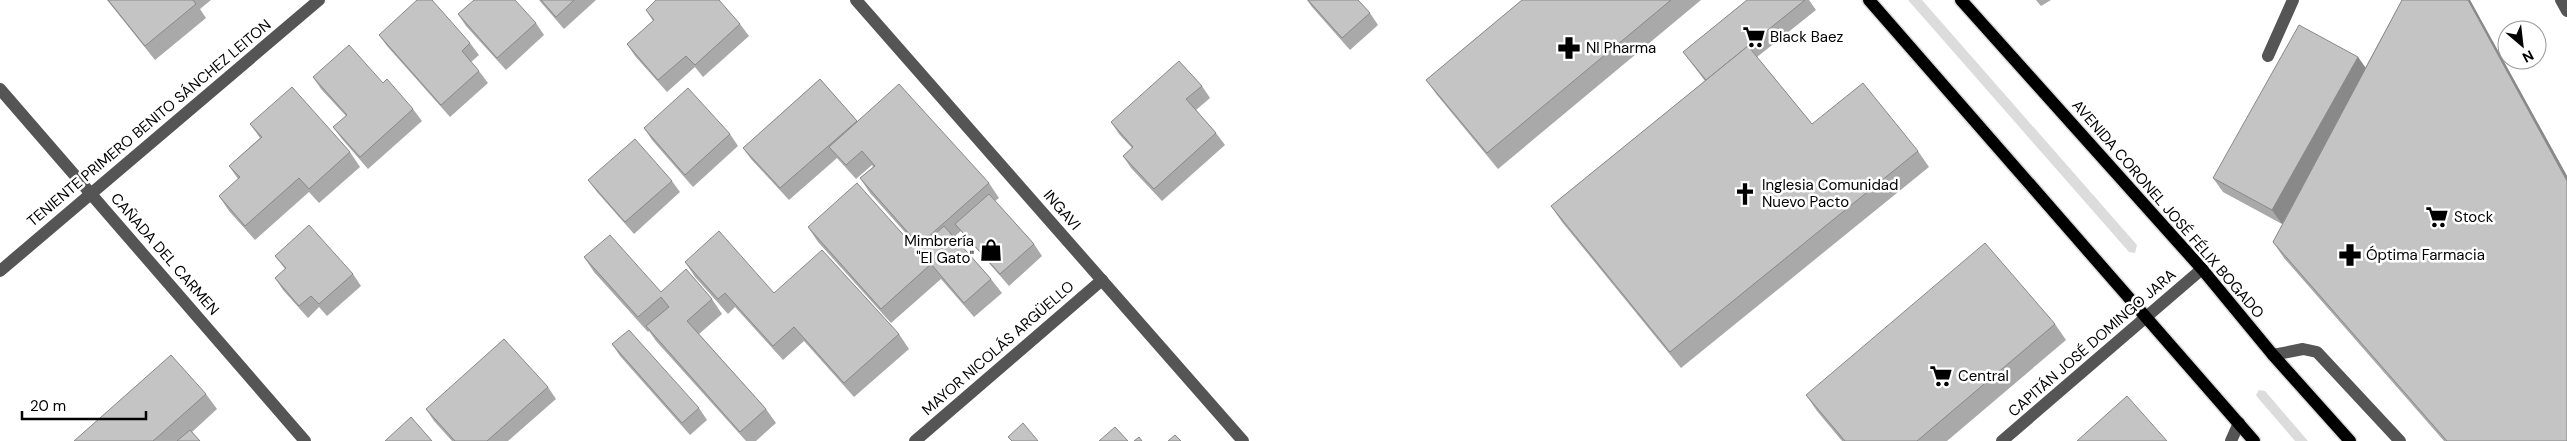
<svg xmlns="http://www.w3.org/2000/svg" width="2567" height="441" font-family="'DM Sans',sans-serif">
	<style>
		.green { fill: #dcdcdc }
		.lines { fill: none; stroke-linecap: round; stroke-linejoin: round }
		.major-casing { stroke: #dbdbdb; stroke-width: 15 }
		.minor { stroke: #555; stroke-width: 12 }
		.major { stroke: #000; stroke-width: 12 }
		.wall { fill: #a9a9a9 }
		.shaded-wall { fill: #898989 }
		.building { fill: #c4c4c4; stroke: #898989 }
		.labels { text-anchor: middle; dominant-baseline: central; stroke-width: 5; stroke-linejoin: round; paint-order: stroke }
		.poi-label { font-size: 15px; fill: #000; stroke: #fff; text-anchor: start }
		.street-label { font-size: 15px; fill: #000; stroke: #fff }
	</style>
	<rect width="100%" height="100%" fill="#fff"/>
	<!-- green -->
	<g class="green">
		<polygon points="1908,0 1922,0 2137,245 2135,253 2129,252"/>
		<polygon points="2259,390 2265,391 2308,441 2295,441 2258,398 2256,395"/>
	</g>
	<g class="lines">
		<defs>
			<g id="major">
				<polyline points="1869,0 2254,441"/>
				<polyline points="1961,0 2202,269 2273,355 2350,441"/>
			</g>
		</defs>
		<!-- major casing -->
		<use href="#major" class="major-casing"/>
		<!-- minor -->
		<g class="minor">
			<polyline points="856,0 1243,441"/>
			<polyline points="2561,0 2567,11"/>
			<polyline points="2268,56 2293,0"/>
			<polyline points="0,89 305,441"/>
			<polyline points="0,271 319,0"/>
			<polyline points="2273,355 2303,349 2317,352 2400,441"/>
			<polyline points="915,441 1102,280"/>
			<polyline points="2002,441 2202,269"/>
			<polyline points="2231,441 2239,423"/>
		</g>
		<!-- major -->
		<use href="#major" class="major"/>
	</g>
	<!-- wall -->
	<g class="wall">
		<polygon points="107,0 211,0 200,9 206,18 155,60"/>
		<polygon points="539,0 596,0 564,29"/>
		<polygon points="1307,0 1358,0 1370,13 1378,25 1350,50 1312,7"/>
		<polygon points="1522,0 1701,0 1498,169 1437,95 1426,80"/>
		<polygon points="1747,0 1809,0 1816,10 1757,57 1812,124 1918,151 1929,167 1681,368 1562,222 1551,206 1705,81 1683,52"/>
		<polygon points="2036,0 2051,0 2041,6"/>
		<polygon points="2402,0 2470,0 2567,176 2567,441 2444,441 2284,258 2273,242 2299,194 2282,224 2223,192 2213,178 2358,57 2365,68"/>
		<polygon points="646,10 740,24 749,36 703,77 695,67 667,92 635,56 627,44 653,21"/>
		<polygon points="458,14 536,23 544,35 506,70 466,26"/>
		<polygon points="379,35 470,43 479,55 471,62 479,71 488,83 450,117 387,46"/>
		<polygon points="313,77 383,83 413,109 422,121 368,169 342,139 333,127 346,116 321,89"/>
		<polygon points="820,79 857,121 989,183 999,198 995,201 1034,244 1042,256 1009,286 961,231 954,237 991,279 1002,293 974,317 941,279 891,323 818,242 808,227 917,250 919,248 870,193 860,178 873,167 872,165 856,179 837,158 789,200 751,159 743,148"/>
		<polygon points="1202,86 1210,98 1196,110 1216,133 1225,145 1162,201 1131,168 1123,156 1132,148 1119,134 1111,122"/>
		<polygon points="250,124 350,152 360,167 319,203 309,192 255,240 229,211 219,196 238,179 229,166 260,138"/>
		<polygon points="644,128 730,134 738,146 693,187 652,140"/>
		<polygon points="588,180 672,181 680,192 634,234 597,192"/>
		<polygon points="275,256 353,274 361,286 327,316 319,307 308,318 283,290 275,278 285,269"/>
		<polygon points="584,257 661,292 712,299 722,314 699,334 766,409 776,423 756,441 746,441 656,341 649,331 648,332 594,272"/>
		<polygon points="685,262 899,334 909,349 854,397 804,341 783,360 735,307 728,314 695,277"/>
		<polygon points="2055,324 2066,340 1947,441 1842,441 1817,411 1806,395"/>
		<polygon points="612,344 699,408 707,420 690,435 620,356"/>
		<polygon points="548,387 556,399 508,441 452,441 434,421 426,409"/>
		<polygon points="206,394 217,409 192,432 200,441 74,441"/>
	</g>
	<!-- shaded-wall -->
	<g class="shaded-wall">
		<polygon points="2468,0 2470,0 2567,176 2567,181"/>
		<polygon points="2358,57 2368,71 2282,224 2272,210"/>
	</g>
	<!-- building -->
	<g class="building">
		<polygon points="108,0 193,0 196,4 145,46"/>
		<polygon points="417,0 432,0 470,43 462,51 479,71 441,105 379,35"/>
		<polygon points="474,0 515,0 536,23 497,58 458,14"/>
		<polygon points="541,0 574,0 556,17"/>
		<polygon points="656,0 719,0 740,24 695,65 686,56 658,80 627,44 654,20 646,10"/>
		<polygon points="1308,0 1358,0 1370,13 1342,38"/>
		<polygon points="1522,0 1671,0 1487,153 1426,80"/>
		<polygon points="1747,0 1805,0 1706,80 1683,52"/>
		<polygon points="2402,0 2468,0 2567,181 2567,441 2447,441 2273,242"/>
		<polygon points="2299,25 2358,57 2272,210 2213,178"/>
		<polygon points="349,45 383,83 387,79 413,109 360,157 333,127 347,115 313,77"/>
		<polygon points="1748,46 1812,124 1863,83 1918,151 1670,352 1551,206"/>
		<polygon points="1179,61 1202,86 1186,99 1216,133 1154,189 1123,156 1133,147 1111,122"/>
		<polygon points="820,79 857,121 780,188 743,148"/>
		<polygon points="899,84 989,183 919,245 860,178 875,166 862,151 846,165 829,147"/>
		<polygon points="292,87 350,152 309,189 299,178 245,226 219,196 240,177 229,166 262,137 250,124"/>
		<polygon points="688,88 730,134 685,175 644,128"/>
		<polygon points="635,139 672,181 625,222 588,180"/>
		<polygon points="857,183 917,250 944,226 991,279 964,303 931,264 881,309 808,227"/>
		<polygon points="989,194 1034,244 1000,274 955,224"/>
		<polygon points="309,225 353,274 319,304 311,296 299,306 275,278 286,268 275,256"/>
		<polygon points="719,231 774,293 822,250 899,334 844,383 794,327 773,346 725,293 718,299 685,262"/>
		<polygon points="610,235 661,292 686,269 712,299 687,321 766,409 740,432 646,326 669,307 661,297 638,317 584,257"/>
		<polygon points="1985,243 2055,324 1917,441 1845,441 1806,395"/>
		<polygon points="629,330 699,408 682,423 612,344"/>
		<polygon points="504,339 548,387 487,441 455,441 426,409"/>
		<polygon points="171,355 206,394 153,441 74,441"/>
		<polygon points="2127,396 2167,441 2077,441"/>
		<polygon points="411,417 432,441 385,441"/>
		<polygon points="1023,423 1038,441 1012,441 1008,437"/>
		<polygon points="1115,427 1128,441 1099,441"/>
		<polygon points="190,430 200,441 177,441"/>
		<polygon points="1175,435 1181,441 1168,441"/>
		<polygon points="1139,437 1142,441 1134,441"/>
	</g>
	<!-- icons -->
	<defs>
		<symbol id="supermarket-bare" viewBox="-9 -9 18 18"><path d="M-6-5.5h2.5l.6 2H6L4.5 2H-2.5L-4.4-4H-6ZM-1.5 3.2a1.3 1.3 0 1 0 .1 0ZM3 3.2a1.3 1.3 0 1 0 .1 0Z" fill="#000" stroke="#fff" stroke-width="2.5" paint-order="stroke"/></symbol>
		<symbol id="pharmacy-bare" viewBox="-9 -9 18 18"><path d="M-2-6h4v4h4v4h-4v4h-4v-4h-4v-4h4Z" fill="#000" stroke="#fff" stroke-width="2.5" paint-order="stroke"/></symbol>
		<symbol id="church-bare" viewBox="-9 -9 18 18"><path d="M-1.2-6h2.4v3.5h3.3v2.4h-3.3V6h-2.4V-.1h-3.3v-2.4h3.3Z" fill="#000" stroke="#fff" stroke-width="2.5" paint-order="stroke"/></symbol>
		<symbol id="shop-bare" viewBox="-9 -9 18 18"><path d="M-5-2.5h2.3a2.7 3.5 0 0 1 5.4 0H5L5.5 6h-11ZM-1.5-2.5h3a1.5 2.3 0 0 0-3 0Z" fill="#000" stroke="#fff" stroke-width="2.5" paint-order="stroke"/></symbol>
	</defs>
	<g fill-rule="evenodd">
		<use href="#supermarket-bare" x="1738" y="21" width="32" height="32"/>
		<use href="#pharmacy-bare" x="1553" y="32" width="32" height="32"/>
		<use href="#church-bare" x="1729" y="178" width="32" height="32"/>
		<use href="#supermarket-bare" x="2421" y="201" width="32" height="32"/>
		<use href="#shop-bare" x="975" y="234" width="32" height="32"/>
		<use href="#pharmacy-bare" x="2334" y="239" width="32" height="32"/>
		<use href="#supermarket-bare" x="1925" y="360" width="32" height="32"/>
	</g>
	<g class="labels">
		<!-- poi labels -->
		<g class="poi-label">
			<text x="1770" y="37">Black Baez</text>
			<text x="1586" y="48">Nl Pharma</text>
			<text x="1762" y="185">Inglesia Comunidad<tspan x="1762" dy="17">Nuevo Pacto</tspan></text>
			<text x="2454" y="217">Stock</text>
			<text x="974" y="241" text-anchor="end">Mimbrería<tspan x="974" dy="17">"El Gato"</tspan></text>
			<text x="2366" y="255">Óptima Farmacia</text>
			<text x="1958" y="376">Central</text>
		</g>
		<!-- street labels -->
		<g class="street-label">
			<text transform="translate(149 123) rotate(-40)">TENIENTE PRIMERO BENITO SÁNCHEZ LEITON</text>
			<text transform="translate(2168 209) rotate(49)">AVENIDA CORONEL JOSÉ FÉLIX BOGADO</text>
			<text transform="translate(1062 210) rotate(49)">INGAVI</text>
			<text transform="translate(165 254) rotate(49)">CAÑADA DEL CARMEN</text>
			<text transform="translate(2092 343) rotate(-41)">CAPITÁN JOSÉ DOMINGO JARA</text>
			<text transform="translate(998 348) rotate(-41)">MAYOR NICOLÁS ARGÜELLO</text>
		</g>
	</g>
	<!-- north arrow -->
	<g transform="translate(2522 45) rotate(152)"><circle r="24" fill="#ffffff" stroke="#999999"/>
	<path d="M0-4L9 19L0 12L-9 19Z" fill="#000000"/>
	<text y="-8" font-size="14" font-weight="bold" text-anchor="middle" fill="#000000">N</text>
	</g>
	<!-- scale -->
	<path d="M22 411v8h124v-8" fill="none" stroke="#000000" stroke-width="2.5"/>
	<text x="30" y="411" font-size="15" fill="#000000" stroke="#ffffff" stroke-width="4" paint-order="stroke">20 m</text>
</svg>
